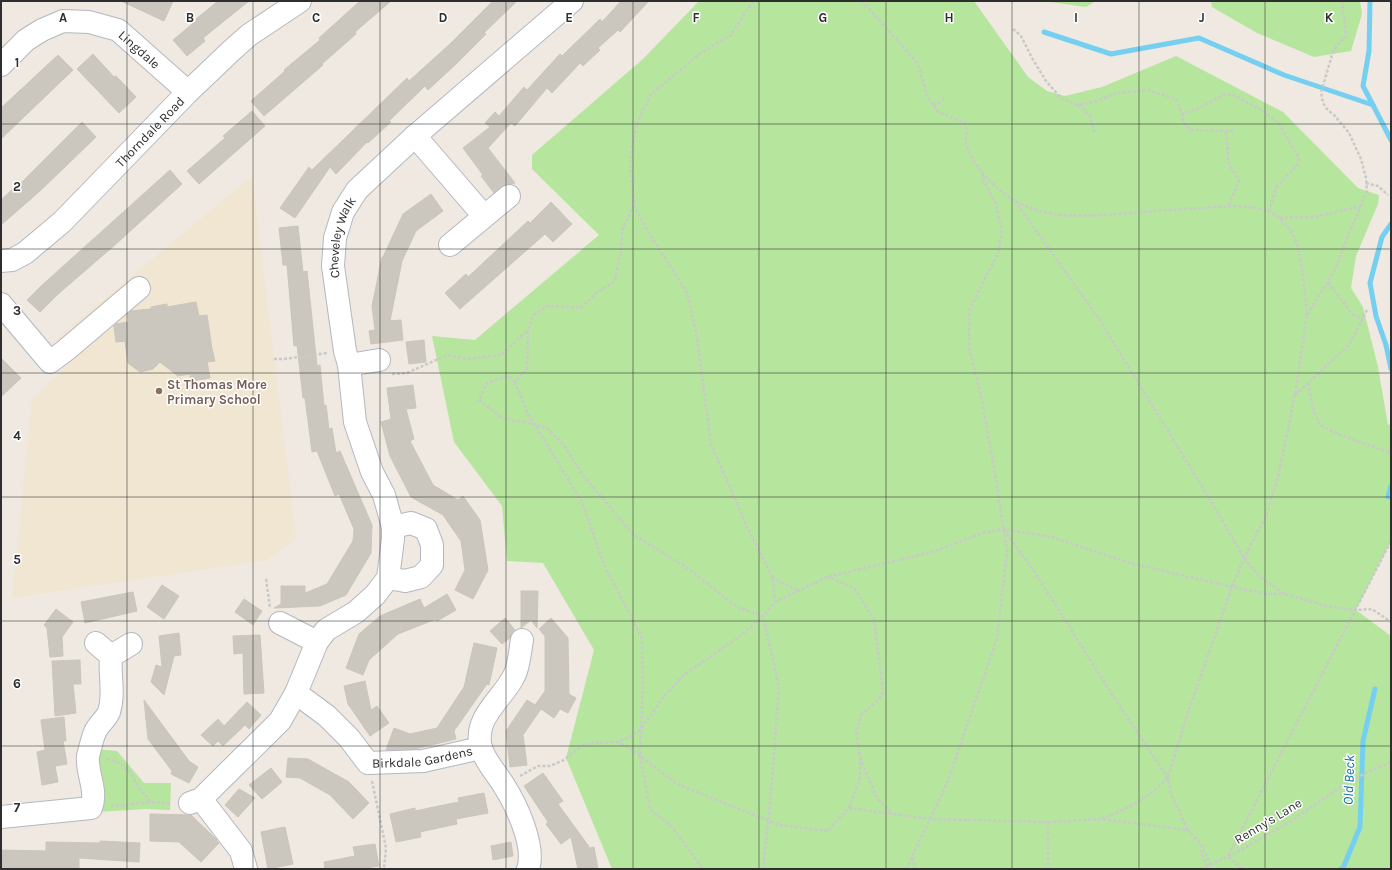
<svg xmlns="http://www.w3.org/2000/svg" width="1392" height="870" font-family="Karla,sans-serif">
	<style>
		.education { fill: #f0e6d1 }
		.green { fill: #b6e59e }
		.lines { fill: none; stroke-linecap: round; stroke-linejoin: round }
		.stream { stroke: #75cff0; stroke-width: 5 }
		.building { fill: #cbc7bf; stroke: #cbc5ba }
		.minor-casing { stroke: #b4b7c1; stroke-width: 24 }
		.path { stroke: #c9c9c9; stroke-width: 2.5; stroke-dasharray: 3 2; stroke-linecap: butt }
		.minor { stroke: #fff; stroke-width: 22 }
		.grid { fill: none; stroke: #2e2e2e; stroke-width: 1; stroke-opacity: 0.55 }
		.education-dot { fill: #8d6e63; stroke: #fff; stroke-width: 1.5 }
		.labels { text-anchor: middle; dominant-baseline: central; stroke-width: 3; stroke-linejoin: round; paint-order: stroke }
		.street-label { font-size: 13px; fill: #2e2e2e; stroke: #fff }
		.education-label { font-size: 13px; font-weight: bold; fill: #785e54; stroke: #fff; text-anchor: start }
		.water-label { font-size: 14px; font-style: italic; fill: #0d6fa3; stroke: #fff }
		.grid-label { font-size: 13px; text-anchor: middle; font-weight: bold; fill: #2e2e2e; stroke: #fff; stroke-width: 3; stroke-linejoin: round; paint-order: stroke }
	</style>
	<rect width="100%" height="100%" fill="#efe9e1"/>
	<!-- education -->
	<polygon class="education" points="252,176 296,538 268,560 12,598 32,399 75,358 55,340"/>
	<!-- green -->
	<g class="green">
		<polygon points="699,1 974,1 1028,77 1047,91 1065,96 1102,87 1176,56 1283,112 1358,188 1379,195 1378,204 1356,256 1351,288 1363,307 1378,367 1388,425 1391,424 1391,541 1356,610 1391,636 1391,869 612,869 566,758 594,650 543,563 507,561 502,506 454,442 432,336 475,340 599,235 532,169 532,155 643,59"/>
		<polygon points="1043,1 1096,1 1086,7"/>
		<polygon points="1211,1 1360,1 1362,14 1351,51 1314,57 1257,33 1212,7"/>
		<polygon points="95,749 117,751 144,783 171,783 170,810 146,809 96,812"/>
	</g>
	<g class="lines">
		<!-- stream -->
		<g class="stream">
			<polyline points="1370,1 1369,51 1363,86 1373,105"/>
			<polyline points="1044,32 1111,54 1199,38 1284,75 1373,105 1391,140"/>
			<polyline points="1391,224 1382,237 1370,283 1376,316 1386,345 1391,369"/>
			<polyline points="1388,497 1391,486"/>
			<polyline points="1341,869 1343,868 1360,827 1363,741 1375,689"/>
		</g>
	</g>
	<!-- building -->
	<g class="building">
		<polygon points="121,1 173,1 164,21"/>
		<polygon points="218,1 249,1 203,38 205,41 187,56 173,40 197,20 196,19"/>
		<polygon points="360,1 391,1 355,32 356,34 322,64 323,65 264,116 251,101 285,71 284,70 320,40 319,38"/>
		<polygon points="493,1 517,1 484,33 486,34 455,65 428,90 425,86 389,121 391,122 368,143 367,142 336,174 330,167 295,218 280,208 309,167 312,170 407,78 409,81 451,43"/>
		<polygon points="621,1 649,1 620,32 618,30 598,48 600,50 583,66 580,63 552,93 547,88 515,126 511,123 488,148 515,183 507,184 494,193 481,176 483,175 463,148 490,127 485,123 495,112 499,116 524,87 527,90 560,54 562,56 600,19 602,22"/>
		<polygon points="93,54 114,77 116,76 136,97 119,113 77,69"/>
		<polygon points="58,55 73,70 1,139 1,108"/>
		<polygon points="252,111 265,126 199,184 187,171 225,138 223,136"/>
		<polygon points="82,122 96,137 40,191 1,225 1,200 19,183 20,184"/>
		<polygon points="170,170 182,184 116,244 57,295 40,312 27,300 40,287"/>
		<polygon points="431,194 443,211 416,231 402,261 390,321 401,320 403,340 371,344 369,331 375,330 372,306 382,257 383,257 403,214"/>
		<polygon points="551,202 572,224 553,242 545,234 460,309 445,293 466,274 468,277 528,221 530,223"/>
		<polygon points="298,226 303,272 307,271 317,366 320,365 324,406 326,405 329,429 332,428 336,453 340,451 372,525 371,553 346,595 320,606 274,608 281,604 281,586 305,586 305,593 327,584 353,541 354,529 339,494 335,496 317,451 312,452 305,398 303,398 297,345 294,346 287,265 283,265 279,228"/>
		<polygon points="196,302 199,316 207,315 212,349 215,361 207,362 210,378 191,381 190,374 178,376 160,362 153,369 140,372 128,363 125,341 116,342 114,326 116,324 129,322 128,314 131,311 151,309 151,307 167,304 167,307"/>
		<polygon points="424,340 426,362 409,364 406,342"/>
		<polygon points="1,358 21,378 1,397"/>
		<polygon points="413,385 416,408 406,409 414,439 410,441 433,485 458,500 463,496 480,520 488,570 473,599 455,590 465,570 461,541 443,515 411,497 390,456 381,422 391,419 387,388"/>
		<polygon points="162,585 179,596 164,619 147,607"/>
		<polygon points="521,591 538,591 537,628 531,620 521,628"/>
		<polygon points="133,592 137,611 85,623 81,602"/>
		<polygon points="447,594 456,610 437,621 436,619 398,634 369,660 363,675 346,668 359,634 380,616 420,599 424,608"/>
		<polygon points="244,599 262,611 253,625 235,612"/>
		<polygon points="56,609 73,622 62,637 63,656 50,657 47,628 44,625"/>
		<polygon points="505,618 515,630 512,632 510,638 502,644 490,631"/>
		<polygon points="551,618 568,638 569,694 576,698 568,713 560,709 554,718 541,709 523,735 527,765 510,767 506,731 527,700 535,705 545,691 545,636 539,629"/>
		<polygon points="179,633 181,655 174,656 164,695 151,682 156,665 162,667 159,636"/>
		<polygon points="260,635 264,693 244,694 243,653 234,654 233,636"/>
		<polygon points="474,643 497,648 489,685 487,684 454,731 456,739 415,749 386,750 394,728 410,734 437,728 464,687"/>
		<polygon points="80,660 81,684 73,684 76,713 55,716 52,661"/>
		<polygon points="365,681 371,710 377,706 389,723 370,736 348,704 344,686"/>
		<polygon points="144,700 189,761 198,767 189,783 171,774 172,771 148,739"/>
		<polygon points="247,702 261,715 249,729 245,725 223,746 218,741 213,746 201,735 218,719 224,726"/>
		<polygon points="64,717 66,741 63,741 67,764 55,766 58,782 42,785 37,752 45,750 41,720"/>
		<polygon points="288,758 308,759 349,782 369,803 353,819 330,795 300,778 286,777"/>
		<polygon points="271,768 282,782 262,799 249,785"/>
		<polygon points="543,773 563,801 558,804 590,848 594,847 598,869 578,869 571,837 561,844 546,824 548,822 524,786"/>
		<polygon points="239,789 255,798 238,817 225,805"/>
		<polygon points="484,793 488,813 456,819 457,824 420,832 421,837 396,842 390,814 415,808 415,811 434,807 459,802 458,798"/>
		<polygon points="150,814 191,815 216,839 217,840 216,842 218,842 219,843 201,862 179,842 150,841"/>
		<polygon points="285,827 293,864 268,869 261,832"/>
		<polygon points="100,841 140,843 139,862 79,858 79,869 1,869 1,850 46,851 46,842 100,843"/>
		<polygon points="511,842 513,856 493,860 491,846"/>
		<polygon points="375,844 379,866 360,869 325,869 324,862 355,856 353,847"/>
	</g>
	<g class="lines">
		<defs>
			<g id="minor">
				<path id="s1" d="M1 65 26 40 42 30 63 21 89 22 118 30 188 92"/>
				<polyline points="415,136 484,216"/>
				<polyline points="450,245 509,196"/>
				<path id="s2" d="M1 261 12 260 25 253 62 222 188 92 231 51 249 35 300 1"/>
				<polyline points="1,304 50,362 66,350 139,288"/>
				<polyline points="349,365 379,360"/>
				<polyline points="388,578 405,581 421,577 432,565 432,545 426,529 411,523 393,527"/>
				<polyline points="280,623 317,642"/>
				<path d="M522 640C520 651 519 667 514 676 502 700 473 717 481 748 484 759 496 773 503 784 516 804 536 846 528 869"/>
				<polyline points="111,656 131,644"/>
				<path id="s3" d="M296 693 327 716 349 738 368 763 423 761 481 748"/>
				<polyline points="201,799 241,851 246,869"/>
				<path id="s4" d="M190 803 201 799 280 721 296 693 317 642 326 630 356 612 375 595 388 578 393 539V527L384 495 372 472 355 422 349 365 345 351 333 266 335 238 343 212 357 190 415 136 572 1"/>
				<path d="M1 817 91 808C98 790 86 773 88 756 90 749 92 739 95 732 98 725 106 719 109 712 115 694 109 674 111 656L96 643"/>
			</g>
		</defs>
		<!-- minor casing -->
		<use href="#minor" class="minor-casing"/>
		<!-- path -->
		<g class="path">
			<polyline points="753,1 731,35 702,52 651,94 637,123 630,158 634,205 646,228 687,293 697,337 711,444 747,527 772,576 775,602"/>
			<path d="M862 1 918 64 927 96 938 112 965 123C966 126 967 129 967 132 967 136 965 140 966 144 971 159 981 173 993 184 1032 222 1080 217 1130 213 1154 211 1179 209 1203 208 1222 206 1251 204 1269 212 1278 215 1286 224 1291 232 1302 246 1305 296 1307 315"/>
			<polyline points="1013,29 1021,36 1032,58 1046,81 1062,99 1078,105 1094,102 1117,93 1148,90 1176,99 1182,114 1183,122 1190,130 1235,131"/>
			<polyline points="1078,105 1090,116 1095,134"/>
			<polyline points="934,106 944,99"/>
			<polyline points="1182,114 1200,108 1225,94 1233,95 1262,110 1279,124 1299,158 1297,165 1276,188 1269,212"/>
			<polyline points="1226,132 1229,164 1239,181 1228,207"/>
			<polyline points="1366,183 1378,186 1388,195"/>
			<polyline points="1015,201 1099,319 1211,501 1244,558 1260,577 1285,594 1326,606 1356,610 1372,609 1391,622"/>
			<polyline points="634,205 623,227 621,250 615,281 595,294 581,308 548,306 534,315 528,330 527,368 515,382 527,412 582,502 604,565 642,638 643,683 640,756 650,809 672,827 703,869"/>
			<polyline points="1280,218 1314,217 1361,206"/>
			<polyline points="1328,282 1353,315 1363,317"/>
			<polyline points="274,359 284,359 327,353"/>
			<polyline points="392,374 407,373 447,355 467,359 501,355 528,330"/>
			<polyline points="515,382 508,376 487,383 479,400 502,418 534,424 548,429 563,444 585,478 634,535 686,567 737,607 763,616 779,688 770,805 763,869"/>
			<polyline points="1308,383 1313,409 1320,425 1343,436 1391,453"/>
			<polyline points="1295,395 1349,345 1367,310"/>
			<polyline points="1004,530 1036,574 1111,693 1168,778 1171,794 1188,830"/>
			<polyline points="772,577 784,584 799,591"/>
			<polyline points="266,579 270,608"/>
			<polyline points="616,742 630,748 677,784 779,825 828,831 849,808 860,778 860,757 856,733 861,715 878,700 883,692 874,619 854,588 828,577"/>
			<polyline points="860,758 877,798 892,814"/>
			<polyline points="107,759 120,763 130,772 139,788 151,802 172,804"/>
			<polyline points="520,776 538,766 550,766 564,760 584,744 616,742 630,737 641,729 665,695 685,674 738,638 763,616 775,602 827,577 932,552 983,533 1003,529 1052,537 1130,563 1232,587 1268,594 1285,594"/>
			<polyline points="372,781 386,848 384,869"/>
			<polyline points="111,806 151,802"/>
			<polyline points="849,808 931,819 1048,822 1102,819 1188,830 1201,844 1211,865"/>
			<polyline points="1102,819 1133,805 1150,794 1168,778 1186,718 1232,587 1244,558 1266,516 1278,477 1295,395 1307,315 1336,268 1347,238 1367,191 1366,178 1361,159 1349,133 1335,116 1327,109 1323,103 1321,92 1333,52 1338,44 1346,37 1342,1"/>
			<polyline points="1048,822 1048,869"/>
			<polyline points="1200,850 1207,866"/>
			<polyline points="912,858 916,869"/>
			<polyline points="906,869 948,781 997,638 1007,551 994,468 981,396 969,347 969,311 986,276 998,254 1002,230 995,202 984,181 982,173"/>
			<polyline points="1201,869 1239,851 1290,822 1343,785 1370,771 1391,762"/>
			<polyline points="1242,869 1228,856 1391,541"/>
		</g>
		<!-- minor -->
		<use href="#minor" class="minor"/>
	</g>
	<!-- grid -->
	<path class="grid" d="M127 1V869M253 1V869M380 1V869M506 1V869M633 1V869M759 1V869M886 1V869M1012 1V869M1139 1V869M1265 1V869M1 124H1391M1 249H1391M1 373H1391M1 497H1391M1 621H1391M1 746H1391"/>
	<!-- markers -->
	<circle class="education-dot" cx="159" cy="391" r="4"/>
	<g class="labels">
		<!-- street labels -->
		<g class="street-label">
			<text stroke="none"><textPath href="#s1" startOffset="162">Lingdale</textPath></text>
			<text stroke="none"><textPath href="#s2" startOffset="200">Thorndale Road</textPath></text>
			<text stroke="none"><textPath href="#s4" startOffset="658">Cheveley Walk</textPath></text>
			<text stroke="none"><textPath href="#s3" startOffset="156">Birkdale Gardens</textPath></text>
			<text transform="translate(1268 821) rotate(-31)">Renny's Lane</text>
		</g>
		<!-- education labels -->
		<g class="education-label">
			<text x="167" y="384">St Thomas More<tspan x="167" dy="15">Primary School</tspan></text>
		</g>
		<!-- water labels -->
		<g class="water-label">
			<text transform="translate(1349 780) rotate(-88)">Old Beck</text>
		</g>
	</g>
	<g class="grid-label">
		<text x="63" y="22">A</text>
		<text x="190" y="22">B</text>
		<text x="316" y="22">C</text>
		<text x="443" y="22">D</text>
		<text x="569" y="22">E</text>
		<text x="696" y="22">F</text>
		<text x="823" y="22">G</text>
		<text x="949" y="22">H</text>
		<text x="1076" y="22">I</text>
		<text x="1202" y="22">J</text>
		<text x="1329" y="22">K</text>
		<text x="17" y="67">1</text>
		<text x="17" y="191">2</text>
		<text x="17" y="315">3</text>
		<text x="17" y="440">4</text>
		<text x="17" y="564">5</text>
		<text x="17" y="688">6</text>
		<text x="17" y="812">7</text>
	</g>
	<!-- border -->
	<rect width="1392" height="870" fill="none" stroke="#2e2e2e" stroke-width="4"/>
</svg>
